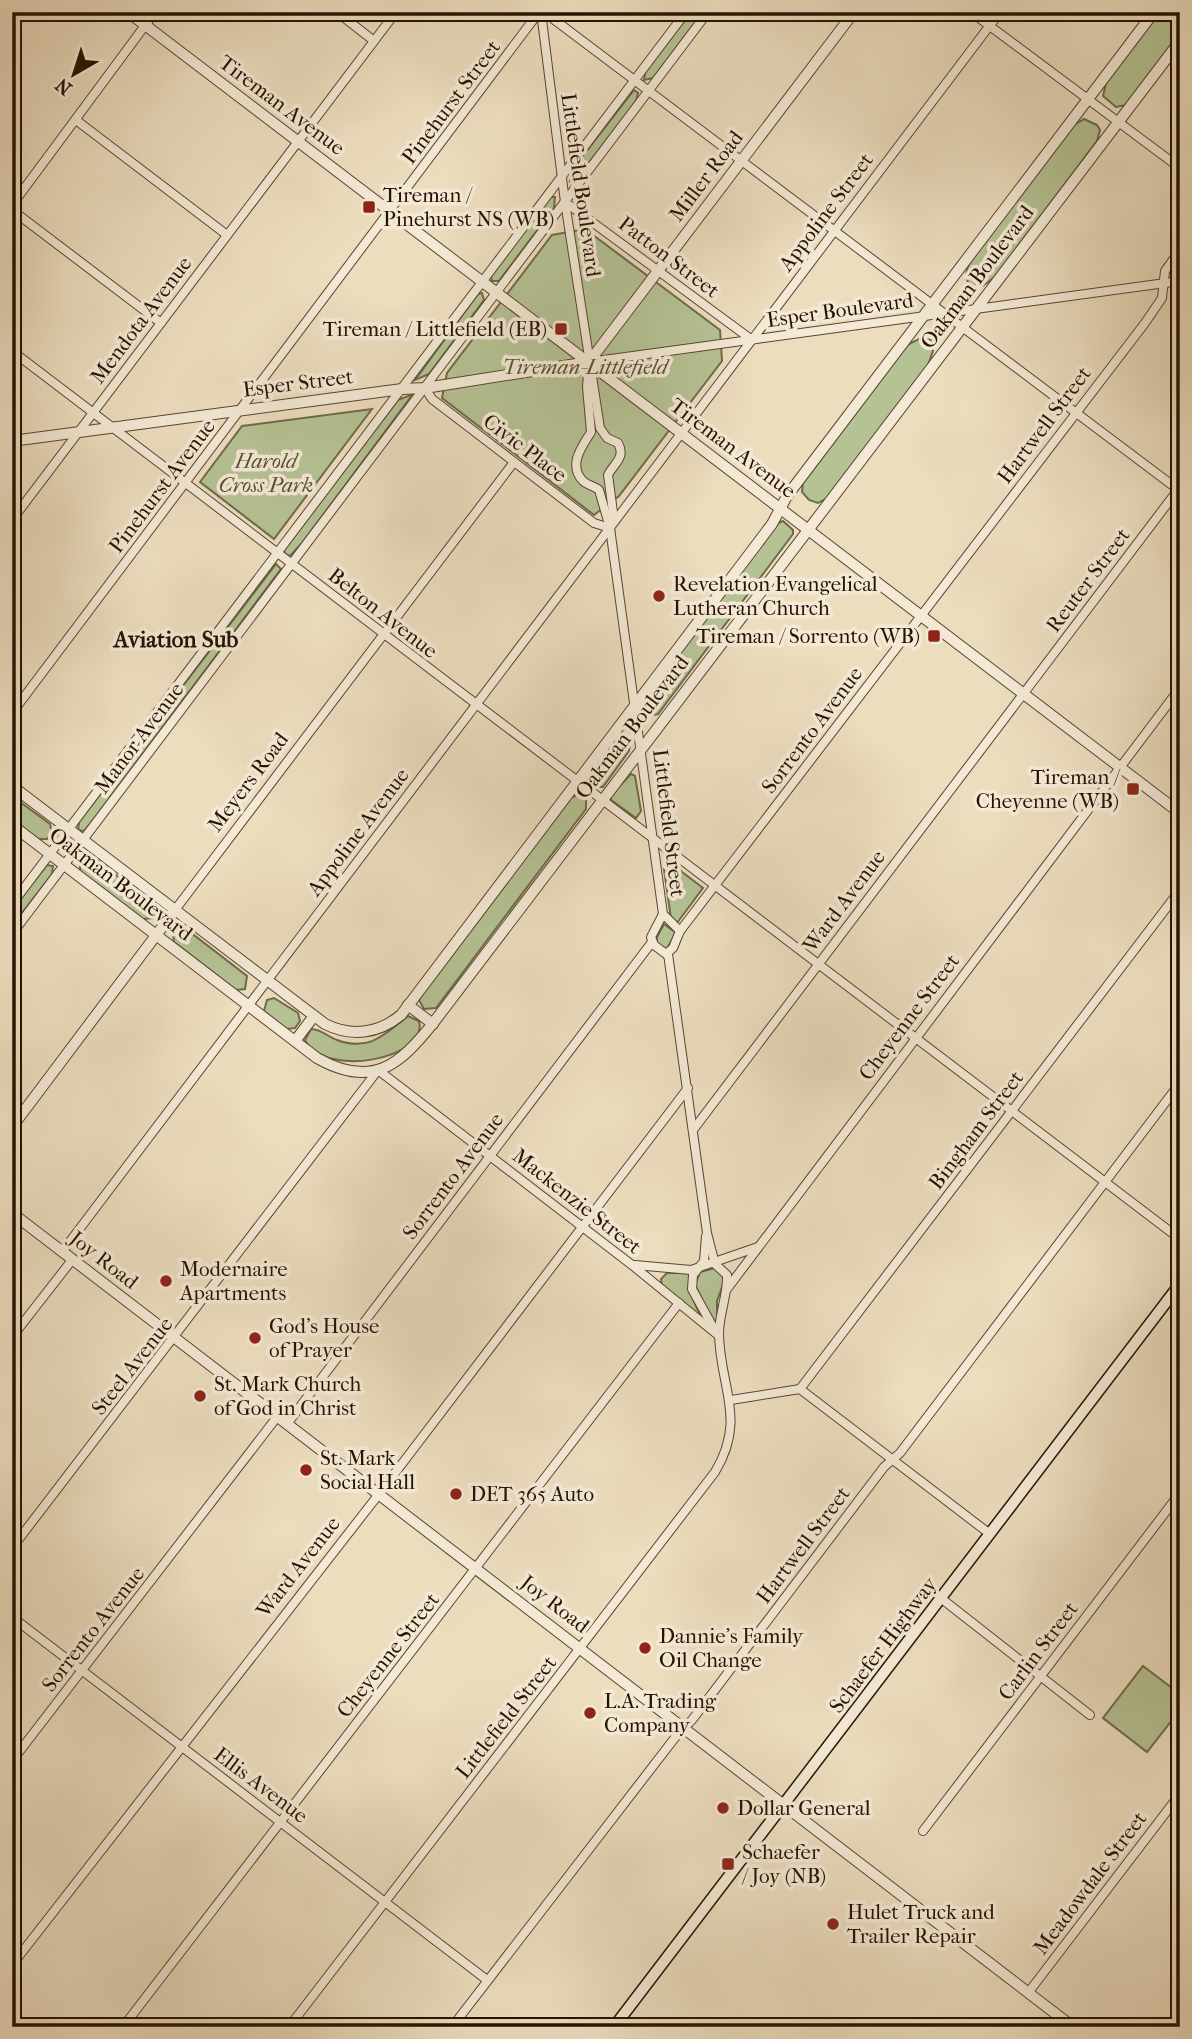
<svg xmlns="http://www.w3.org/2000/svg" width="1192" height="2039" font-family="'IM FELL French Canon',serif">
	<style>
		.green { fill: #b5c294; stroke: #6e6a4a; stroke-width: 2 }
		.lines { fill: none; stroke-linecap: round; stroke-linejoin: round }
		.minor-casing { stroke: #584530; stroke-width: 10 }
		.tertiary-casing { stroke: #584530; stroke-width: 12 }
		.secondary-casing { stroke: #261200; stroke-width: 13 }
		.minor { stroke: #f3e9d5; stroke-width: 8 }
		.tertiary { stroke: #f3e9d5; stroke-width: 10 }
		.secondary { stroke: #f3e9d5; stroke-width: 10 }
		.poi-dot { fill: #8f2418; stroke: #f3e9d5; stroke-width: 2.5 }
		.labels { text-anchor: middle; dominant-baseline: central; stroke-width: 7; stroke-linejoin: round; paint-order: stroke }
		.street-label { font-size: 21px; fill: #261200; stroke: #f3e9d5 }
		.poi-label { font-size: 21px; fill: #261200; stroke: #f3e9d5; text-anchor: start }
		.park-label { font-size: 21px; font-style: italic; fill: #585034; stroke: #f3e9d5 }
		.neighbourhood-label { font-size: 23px; font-weight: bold; fill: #261200; stroke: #f3e9d5 }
	</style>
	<rect width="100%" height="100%" fill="#ecddbf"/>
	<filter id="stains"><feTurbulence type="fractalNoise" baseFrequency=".00286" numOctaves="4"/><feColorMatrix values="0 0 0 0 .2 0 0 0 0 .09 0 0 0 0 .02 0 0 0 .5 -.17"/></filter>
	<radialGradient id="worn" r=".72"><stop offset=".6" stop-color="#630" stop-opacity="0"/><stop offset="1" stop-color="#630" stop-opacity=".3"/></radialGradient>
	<!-- green -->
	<g class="green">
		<polygon points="691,12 703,12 653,78 644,80 645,73"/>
		<polygon points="1158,12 1180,12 1180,33 1126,105 1116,107 1103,96 1107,79"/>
		<polygon points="634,90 638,93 636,101 578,177 570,181 572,170"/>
		<polygon points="1084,119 1097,125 1100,130 1097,141 995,277 981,287 969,288 966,274 969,263 1071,127"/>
		<polygon points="551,197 555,197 554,208 499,281 492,281 491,276"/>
		<polygon points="585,229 720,330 722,361 619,496 594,515 442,398 447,373 552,235"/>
		<polygon points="482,293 484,300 429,374 415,380 478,294"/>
		<polygon points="921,338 931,340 933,351 928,365 827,498 818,503 809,500 802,492 803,483 907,345"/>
		<polygon points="413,394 302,543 290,556 285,554 284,550 398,400"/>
		<polygon points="372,409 274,539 200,482 242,426"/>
		<polygon points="783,521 793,530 793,534 658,714 648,716 642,704 778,523"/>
		<polygon points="276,564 281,569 278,573 90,824 84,831 78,830 79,822"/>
		<polygon points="621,736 630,741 629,751 603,787 592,787 587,781 588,776 616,738"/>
		<polygon points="631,774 635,776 641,811 636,818 611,800 611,795"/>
		<polygon points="578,795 586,798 586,809 436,1008 424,1009 419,1000 421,996 572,797"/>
		<polygon points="12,796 50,824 52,833 47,839 38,839 12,819"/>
		<polygon points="85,857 93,857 155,905 154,918 143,919 80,871 80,863"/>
		<polygon points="669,862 703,888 677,923 671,919 664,869"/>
		<polygon points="47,865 53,866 52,874 12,926 12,910"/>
		<polygon points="664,924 676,933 666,950 657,944 657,937"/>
		<polygon points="178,927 186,929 247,976 245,989 236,990 174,942 173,934"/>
		<polygon points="274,998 298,1013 300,1021 295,1028 286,1029 264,1011 267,1000"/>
		<path d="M408 1016 419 1021C429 1059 324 1079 305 1040L311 1029C321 1029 328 1037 337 1040 370 1052 385 1034 408 1016Z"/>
		<polygon points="715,1268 721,1271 724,1282 717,1301 717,1322 713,1321 695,1285 700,1272"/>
		<polygon points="667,1273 690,1273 689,1290 701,1317 662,1287 661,1279"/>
		<polygon points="1143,1666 1180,1694 1180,1710 1147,1752 1103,1718"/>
	</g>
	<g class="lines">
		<defs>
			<g id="minor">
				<polyline points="337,12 374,41"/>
				<path d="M541 12 565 202 600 428 607 438 618 443C626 458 614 463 608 475L613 512 610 525"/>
				<polyline points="544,12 1180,491"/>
				<polyline points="971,12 1180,168"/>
				<polyline points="76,120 227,235"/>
				<polyline points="565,202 752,340"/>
				<polyline points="12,205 155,12"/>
				<polyline points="12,210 161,323"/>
				<polyline points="12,351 1180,1239"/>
				<path d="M589 362 587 387 591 432C583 445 567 465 583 481 587 485 594 486 599 490L610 528 663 914 680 931 673 948 666 954 654 945 651 937 663 914"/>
				<polyline points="589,362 1180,281"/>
				<polyline points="425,388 432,399 594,523 610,528"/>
				<polyline points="12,520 396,12"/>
				<polyline points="12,713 539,12"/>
				<polyline points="12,904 686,12"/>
				<polyline points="175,910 514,462"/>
				<polyline points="680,931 1145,323 1162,298 1165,271 1180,250"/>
				<polyline points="12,934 708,12"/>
				<polyline points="693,1130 1180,487"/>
				<polyline points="706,1236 704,1261 693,1275 692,1289 713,1327"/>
				<polyline points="62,1252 1000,12"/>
				<polyline points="635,1265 691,1270 758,1247"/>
				<polyline points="727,1289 1180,688"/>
				<polyline points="12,1337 72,1260"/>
				<polyline points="800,1389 1180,890"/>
				<polyline points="731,1400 800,1389 990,1534"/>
				<polyline points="287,1424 652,942"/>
				<polyline points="12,1548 378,1070 632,1265 719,1336"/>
				<polyline points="942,1599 1090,1715"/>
				<polyline points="12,1617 487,1980"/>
				<polyline points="12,1761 277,1417"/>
				<polyline points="923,1831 1180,1493"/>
				<polyline points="12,1965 379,1494 688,1088"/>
				<polyline points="1028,1993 1180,1794"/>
				<polyline points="123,2027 679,1303"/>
				<path d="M289 2027 715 1472C747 1419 720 1388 719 1334 719 1313 728 1295 727 1275L715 1264 707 1233 668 954"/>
				<polyline points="452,2027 677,1735 692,1720 884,1467 900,1453 1180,1083"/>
			</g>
			<g id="tertiary">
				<polyline points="128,12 1180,813"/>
				<polyline points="589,362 854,12"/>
				<polyline points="12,441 402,389 425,388 589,362"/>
				<path d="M12 786 325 1024C351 1037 378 1034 401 1015L772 524 787 496 1154 12"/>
				<path d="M12 825 317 1058C372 1089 399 1066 434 1022L1180 41"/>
				<polyline points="408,1005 433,1024"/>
				<polyline points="295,1041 314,1016"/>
				<polyline points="12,1127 175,910"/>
				<polyline points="12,1213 1073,2027"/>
			</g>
			<polyline id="secondary" points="614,2027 1180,1284"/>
		</defs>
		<!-- minor casing -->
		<use href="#minor" class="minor-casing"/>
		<!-- tertiary casing -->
		<use href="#tertiary" class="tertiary-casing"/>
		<!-- secondary casing -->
		<use href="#secondary" class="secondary-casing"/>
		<!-- minor -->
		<use href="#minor" class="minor"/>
		<!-- tertiary -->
		<use href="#tertiary" class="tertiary"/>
		<!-- secondary -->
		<use href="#secondary" class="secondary"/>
	</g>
	<!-- markers -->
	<g class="poi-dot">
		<rect x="362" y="200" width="14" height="14" rx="3.5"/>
		<rect x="554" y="322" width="14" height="14" rx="3.5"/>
		<circle cx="659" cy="596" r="7"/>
		<rect x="927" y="629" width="14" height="14" rx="3.5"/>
		<rect x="1126" y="782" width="14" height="14" rx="3.5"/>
		<circle cx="166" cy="1281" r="7"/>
		<circle cx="255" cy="1338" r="7"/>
		<circle cx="200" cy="1396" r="7"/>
		<circle cx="306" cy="1470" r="7"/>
		<circle cx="456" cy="1494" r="7"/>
		<circle cx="645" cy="1648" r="7"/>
		<circle cx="590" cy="1713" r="7"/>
		<circle cx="723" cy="1808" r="7"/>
		<rect x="721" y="1857" width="14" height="14" rx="3.5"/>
		<circle cx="833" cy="1924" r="7"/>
	</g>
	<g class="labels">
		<!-- street labels -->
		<g class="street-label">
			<text transform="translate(451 102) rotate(-53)">Pinehurst Street</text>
			<text transform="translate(282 105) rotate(37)">Tireman Avenue</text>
			<text transform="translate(706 176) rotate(-53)">Miller Road</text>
			<text transform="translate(581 185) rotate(82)">Littlefield Boulevard</text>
			<text transform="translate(826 212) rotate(-53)">Appoline Street</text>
			<text transform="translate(669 257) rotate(37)">Patton Street</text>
			<text transform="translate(977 277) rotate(-53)">Oakman Boulevard</text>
			<text transform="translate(840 310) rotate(-8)">Esper Boulevard</text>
			<text transform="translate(141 320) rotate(-53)">Mendota Avenue</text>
			<text transform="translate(298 383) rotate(-7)">Esper Street</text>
			<text transform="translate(1044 425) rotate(-53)">Hartwell Street</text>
			<text transform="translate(525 448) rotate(37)">Civic Place</text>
			<text transform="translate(733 448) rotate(37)">Tireman Avenue</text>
			<text transform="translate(162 486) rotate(-53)">Pinehurst Avenue</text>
			<text transform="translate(1088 580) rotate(-53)">Reuter Street</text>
			<text transform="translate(383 613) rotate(38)">Belton Avenue</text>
			<text transform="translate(632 727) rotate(-53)">Oakman Boulevard</text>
			<text transform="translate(812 730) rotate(-53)">Sorrento Avenue</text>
			<text transform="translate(139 738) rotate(-53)">Manor Avenue</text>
			<text transform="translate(248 782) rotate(-53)">Meyers Road</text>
			<text transform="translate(669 823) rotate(83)">Littlefield Street</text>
			<text transform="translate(358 832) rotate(-53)">Appoline Avenue</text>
			<text transform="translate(121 884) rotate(37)">Oakman Boulevard</text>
			<text transform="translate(844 901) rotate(-53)">Ward Avenue</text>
			<text transform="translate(909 1017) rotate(-53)">Cheyenne Street</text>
			<text transform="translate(976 1130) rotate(-53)">Bingham Street</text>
			<text transform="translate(453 1176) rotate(-53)">Sorrento Avenue</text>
			<text transform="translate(577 1201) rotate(38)">Mackenzie Street</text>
			<text transform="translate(104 1260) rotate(38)">Joy Road</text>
			<text transform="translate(132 1366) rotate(-52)">Steel Avenue</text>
			<text transform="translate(803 1545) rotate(-53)">Hartwell Street</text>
			<text transform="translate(298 1567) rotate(-52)">Ward Avenue</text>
			<text transform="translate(555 1604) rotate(38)">Joy Road</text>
			<text transform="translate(93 1629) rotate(-52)">Sorrento Avenue</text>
			<text transform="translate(883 1645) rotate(-53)">Schaefer Highway</text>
			<text transform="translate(1038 1651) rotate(-53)">Carlin Street</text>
			<text transform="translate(388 1655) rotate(-52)">Cheyenne Street</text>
			<text transform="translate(506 1717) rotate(-52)">Littlefield Street</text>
			<text transform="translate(261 1785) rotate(37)">Ellis Avenue</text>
			<text transform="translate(1090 1883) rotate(-53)">Meadowdale Street</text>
		</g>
		<!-- poi labels -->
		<g class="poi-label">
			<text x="383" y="195">Tireman /<tspan x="383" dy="24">Pinehurst NS (WB)</tspan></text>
			<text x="547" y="329" text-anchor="end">Tireman / Littlefield (EB)</text>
			<text x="673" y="584">Revelation Evangelical<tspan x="673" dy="24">Lutheran Church</tspan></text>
			<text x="920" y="636" text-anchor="end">Tireman / Sorrento (WB)</text>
			<text x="1119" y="777" text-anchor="end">Tireman /<tspan x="1119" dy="24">Cheyenne (WB)</tspan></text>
			<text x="180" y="1269">Modernaire<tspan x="180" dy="24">Apartments</tspan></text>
			<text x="269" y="1326">God's House<tspan x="269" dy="24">of Prayer</tspan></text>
			<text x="214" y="1384">St. Mark Church<tspan x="214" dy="24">of God in Christ</tspan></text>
			<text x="320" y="1458">St. Mark<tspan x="320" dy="24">Social Hall</tspan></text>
			<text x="470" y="1494">DET 365 Auto</text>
			<text x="659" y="1636">Dannie's Family<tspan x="659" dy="24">Oil Change</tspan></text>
			<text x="604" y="1701">L.A. Trading<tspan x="604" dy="24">Company</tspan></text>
			<text x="737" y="1808">Dollar General</text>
			<text x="742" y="1852">Schaefer<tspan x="742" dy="24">/ Joy (NB)</tspan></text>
			<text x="847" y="1912">Hulet Truck and<tspan x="847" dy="24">Trailer Repair</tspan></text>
		</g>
		<!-- park labels -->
		<g class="park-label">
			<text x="585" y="367">Tireman-Littlefield</text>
			<text x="266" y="461">Harold<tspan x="266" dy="24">Cross Park</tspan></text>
		</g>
		<!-- neighbourhood labels -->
		<g class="neighbourhood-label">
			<text x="176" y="639">Aviation Sub</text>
		</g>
	</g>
	<!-- margin -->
	<rect width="1192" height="2039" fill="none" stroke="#ecddbf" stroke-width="42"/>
	<rect x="14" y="14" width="1164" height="2011" fill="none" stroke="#261200" stroke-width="3.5"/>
	<rect x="21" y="21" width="1150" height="1997" fill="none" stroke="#261200" stroke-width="2"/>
	<!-- north arrow -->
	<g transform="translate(74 74) rotate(219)" stroke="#f3e9d5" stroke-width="5" paint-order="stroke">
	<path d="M0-5L12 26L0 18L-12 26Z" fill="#261200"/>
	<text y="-10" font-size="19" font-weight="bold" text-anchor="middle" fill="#261200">N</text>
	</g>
	<rect width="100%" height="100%" filter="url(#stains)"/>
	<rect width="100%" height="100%" fill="url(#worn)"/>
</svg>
